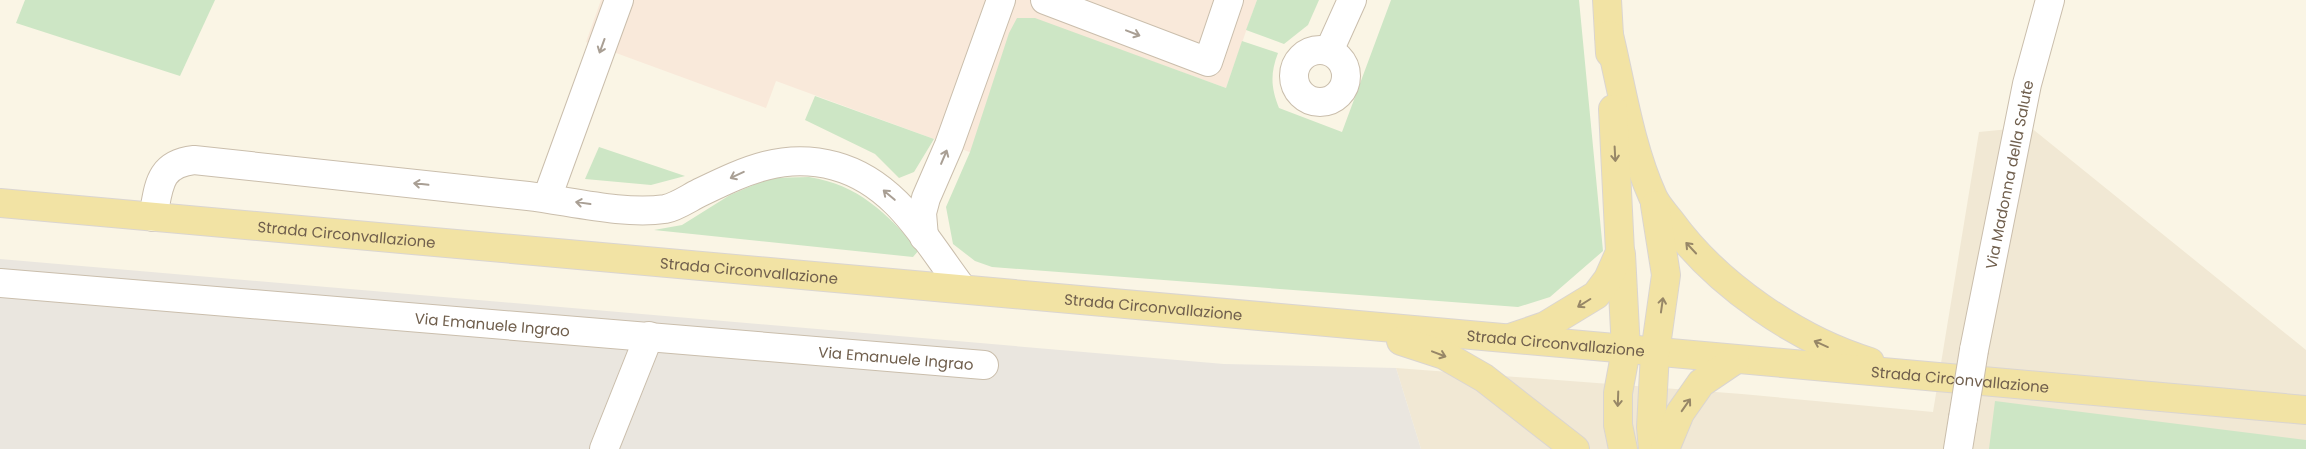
<svg xmlns="http://www.w3.org/2000/svg" width="2306" height="449" font-family="Poppins,sans-serif">
	<style>
		.residential { fill: #f1e8d4 }
		.commercial { fill: #f9e9da }
		.industrial { fill: #eae6df }
		.green { fill: #cde6c5 }
		.lines { fill: none; stroke-linecap: round; stroke-linejoin: round }
		.minor-casing { stroke: #cabeac; stroke-width: 30 }
		.major-casing { stroke: #dad5d1; stroke-width: 30 }
		.minor { stroke: #fff; stroke-width: 28 }
		.major { stroke: #f2e3a4; stroke-width: 28 }
		.minor-bridge-casing { stroke: #cabeac; stroke-width: 30; stroke-linecap: butt }
		.minor-bridge { stroke: #fff; stroke-width: 28 }
		.oneway { stroke: #a99f94 }
		.oneway2 { stroke: #978767 }
		.labels { text-anchor: middle; dominant-baseline: central; stroke-width: 4.5; stroke-linejoin: round; paint-order: stroke }
		.street-label { font-size: 15px; fill: #705f4d; stroke: #fdf9eb }
	</style>
	<rect width="100%" height="100%" fill="#faf5e5"/>
	<!-- residential -->
	<polygon class="residential" points="2030,127 2306,350 2306,449 1421,449 1396,368 1742,394 1933,412 1979,132"/>
	<!-- commercial -->
	<polygon class="commercial" points="601,0 1257,0 1226,88 1046,23 1013,168 776,81 766,108 586,42"/>
	<!-- industrial -->
	<polygon class="industrial" points="0,259 1224,364 1396,368 1421,449 0,449"/>
	<!-- green -->
	<g class="green">
		<polygon points="25,0 215,0 180,76 16,23"/>
		<polygon points="1257,0 1319,0 1308,25 1284,44 1246,30"/>
		<path d="M1391 0H1579L1603 251 1550 297 1518 307 992 267 975 261 953 244 946 207 970 152 1009 33 1017 18H1035L1226 88 1242 41 1278 53C1270 74 1271 88 1279 108L1342 132Z"/>
		<polygon points="815,96 934,139 914,172 899,178 875,154 805,120"/>
		<polygon points="599,147 685,176 651,185 585,179"/>
		<path d="M809 177C859 185 886 213 919 250L913 257 654 230 682 225 730 195 770 178Z"/>
		<polygon points="1995,401 2306,440 2306,449 1989,449"/>
	</g>
	<g class="lines">
		<defs>
			<g id="minor">
				<polyline points="1045,0 1208,62 1229,0"/>
				<circle cx="1320" cy="76" r="26"/>
				<polyline points="1329,51 1352,0"/>
				<polyline points="547,198 619,0"/>
				<path d="M153 217C159 187 158 164 194 160 305 172 416 184 528 196 570 201 623 215 665 209 676 207 689 198 699 193 745 171 783 152 835 166 897 183 926 241 962 288"/>
				<polyline points="924,237 922,213 926,198 949,145 1001,0"/>
				<path id="s1" d="M0 283 984 365"/>
				<path id="s2" d="M1974 350 2027 84 2050 0"/>
				<polyline points="604,449 649,336"/>
				<polyline points="1958,449 1963,418"/>
			</g>
			<g id="major">
				<polyline points="1607,0 1610,53"/>
				<path d="M1609 35C1622 89 1630 146 1653 197 1657 206 1665 214 1671 222 1716 284 1797 340 1870 362"/>
				<path id="s3" d="M0 203 2306 410"/>
				<polyline points="1621,254 1626,350 1618,393 1618,425 1623,449"/>
				<polyline points="1513,337 1545,326 1596,295 1608,279 1620,252 1613,109"/>
				<polyline points="1401,341 1444,355 1484,378 1575,449"/>
				<polyline points="1653,449 1651,427 1655,353 1666,275 1655,205"/>
				<polyline points="1665,449 1680,413 1701,383 1735,360"/>
			</g>
		</defs>
		<!-- minor casing -->
		<use href="#minor" class="minor-casing"/>
		<!-- major casing -->
		<use href="#major" class="major-casing"/>
		<!-- minor -->
		<use href="#minor" class="minor"/>
		<!-- major -->
		<use href="#major" class="major"/>
		<defs>
			<polyline id="minor-bridge" points="1963,418 1974,350"/>
		</defs>
		<!-- minor-bridge casing -->
		<use href="#minor-bridge" class="minor-bridge-casing"/>
		<!-- minor-bridge -->
		<use href="#minor-bridge" class="minor-bridge"/>
	</g>
	<!-- one-way arrows -->
	<defs><path id="oneway-shaft" d="M-6 0H5M1.5-3L5.5 0L1.5 3" fill="none" stroke-width="1.6" stroke-linecap="round" stroke-linejoin="round" transform="scale(1.25)"/></defs>
	<g class="oneway">
		<use href="#oneway-shaft" transform="translate(1133 33) rotate(21)"/>
		<use href="#oneway-shaft" transform="translate(602 46) rotate(110)"/>
		<use href="#oneway-shaft" transform="translate(944 157) rotate(-67)"/>
		<use href="#oneway-shaft" transform="translate(737 175) rotate(155)"/>
		<use href="#oneway-shaft" transform="translate(421 184) rotate(-174)"/>
		<use href="#oneway-shaft" transform="translate(889 195) rotate(-140)"/>
		<use href="#oneway-shaft" transform="translate(583 203) rotate(-172)"/>
	</g>
	<g class="oneway2">
		<use href="#oneway-shaft" transform="translate(1615 154) rotate(87)"/>
		<use href="#oneway-shaft" transform="translate(1691 248) rotate(-133)"/>
		<use href="#oneway-shaft" transform="translate(1584 303) rotate(148)"/>
		<use href="#oneway-shaft" transform="translate(1662 305) rotate(-82)"/>
		<use href="#oneway-shaft" transform="translate(1821 344) rotate(-156)"/>
		<use href="#oneway-shaft" transform="translate(1439 354) rotate(21)"/>
		<use href="#oneway-shaft" transform="translate(1618 399) rotate(92)"/>
		<use href="#oneway-shaft" transform="translate(1686 405) rotate(-55)"/>
	</g>
	<g class="labels">
		<!-- street labels -->
		<g class="street-label">
			<text stroke="none"><textPath href="#s2" startOffset="179">Via Madonna della Salute</textPath></text>
			<text stroke="none"><textPath href="#s3" startOffset="348">Strada Circonvallazione</textPath></text>
			<text stroke="none"><textPath href="#s3" startOffset="752">Strada Circonvallazione</textPath></text>
			<text stroke="none"><textPath href="#s3" startOffset="1158">Strada Circonvallazione</textPath></text>
			<text stroke="none"><textPath href="#s1" startOffset="494">Via Emanuele Ingrao</textPath></text>
			<text stroke="none"><textPath href="#s3" startOffset="1562">Strada Circonvallazione</textPath></text>
			<text stroke="none"><textPath href="#s1" startOffset="899">Via Emanuele Ingrao</textPath></text>
			<text stroke="none"><textPath href="#s3" startOffset="1968">Strada Circonvallazione</textPath></text>
		</g>
	</g>
</svg>
